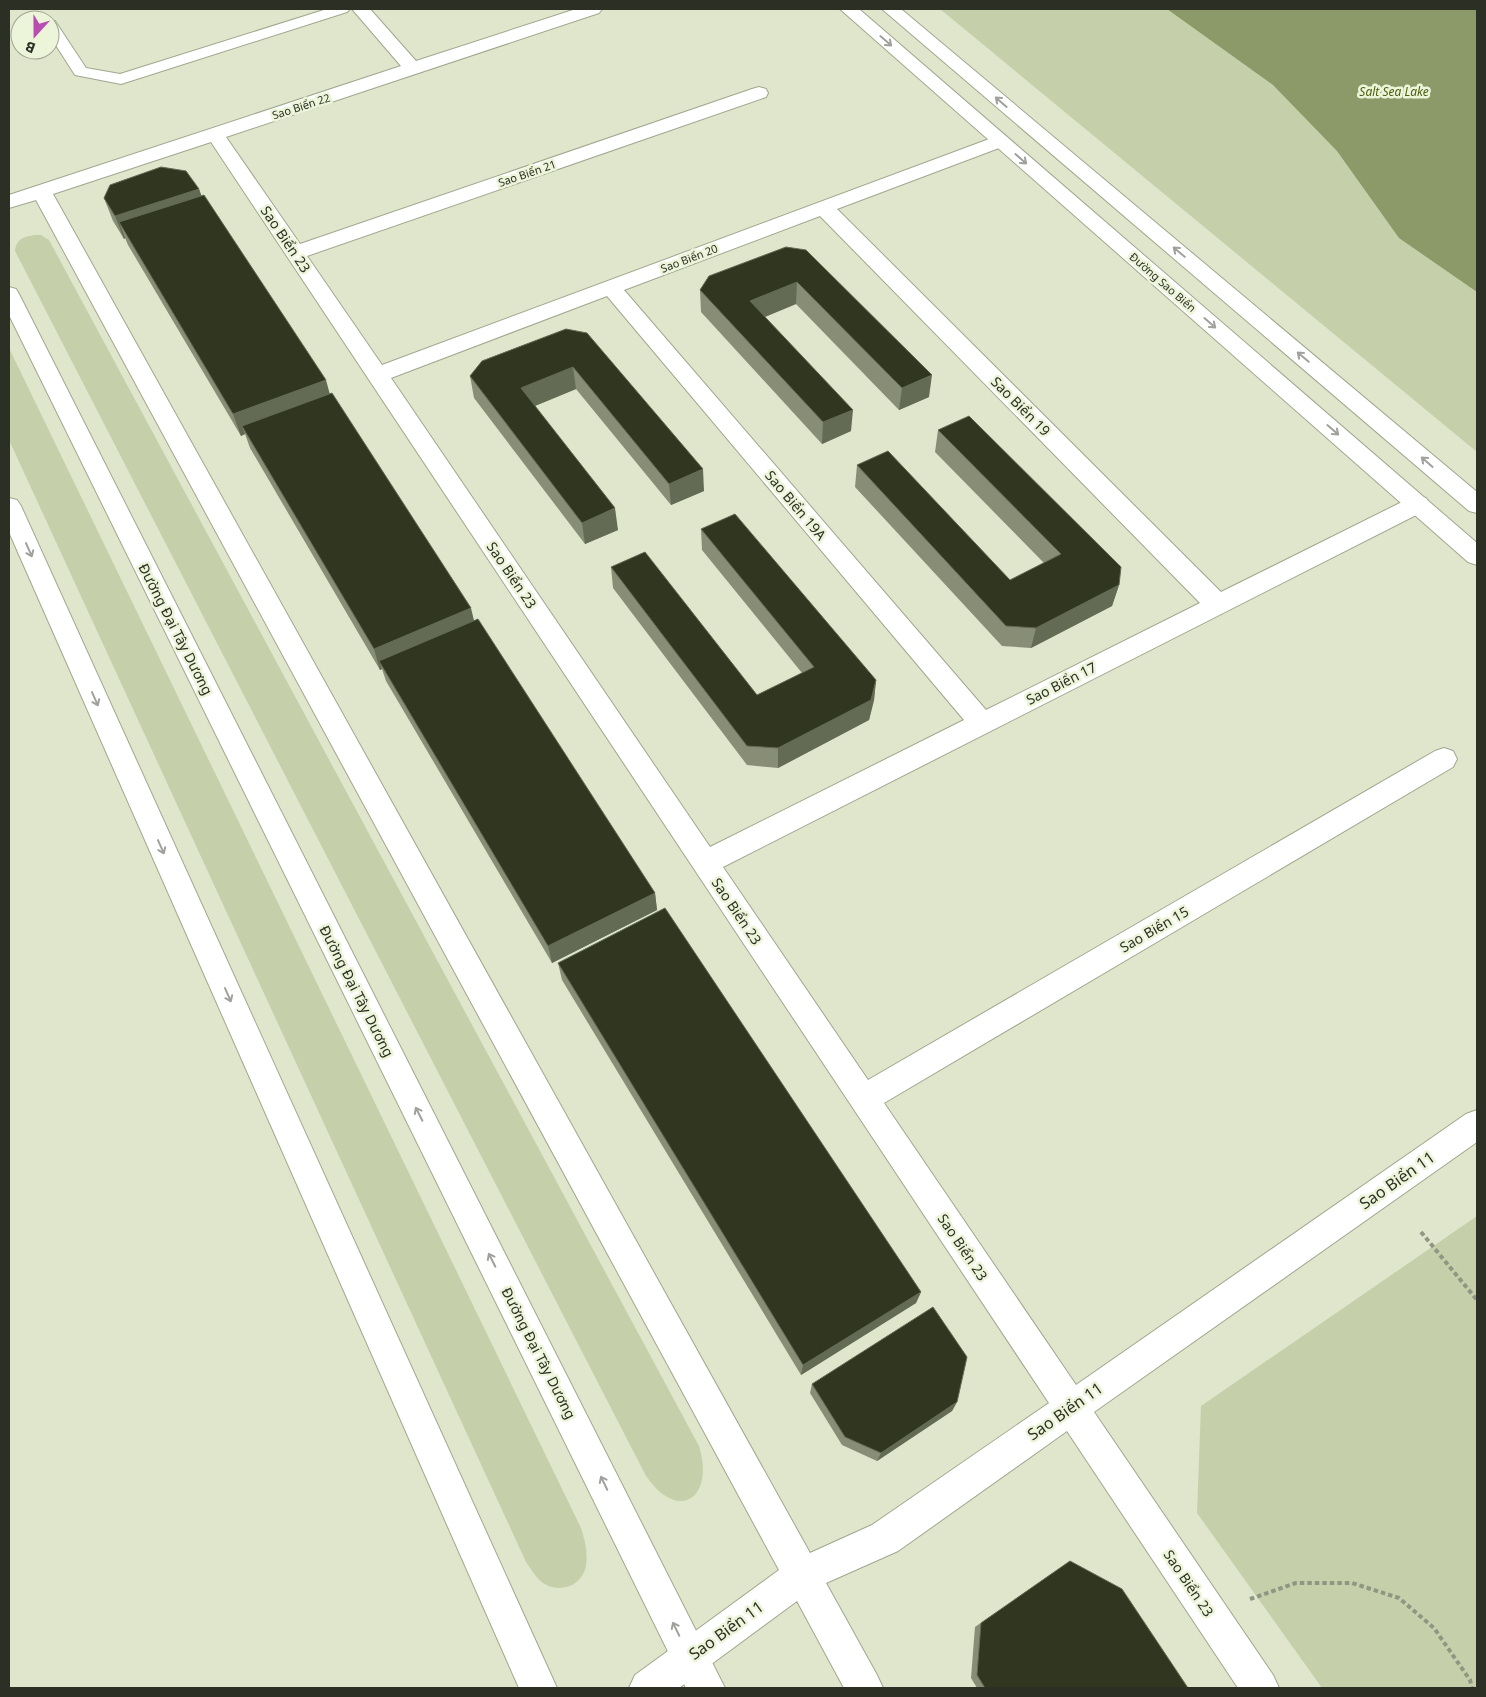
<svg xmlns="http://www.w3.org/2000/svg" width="1486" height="1697" font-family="'Noto Sans',sans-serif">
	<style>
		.green { fill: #c5d0aa }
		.water { fill: #8c9968 }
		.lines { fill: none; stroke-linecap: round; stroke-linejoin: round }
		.lane-casing { stroke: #a0a78e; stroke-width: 2 }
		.street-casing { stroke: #a0a78e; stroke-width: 2 }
		.secondary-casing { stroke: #a0a78e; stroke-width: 2 }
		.path { stroke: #919683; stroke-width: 4; stroke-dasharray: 4.5 3; stroke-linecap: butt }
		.lane { fill: #fff; fill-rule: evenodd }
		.street { fill: #fff; fill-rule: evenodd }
		.secondary { fill: #fff; fill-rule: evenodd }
		.wall { fill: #888e76 }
		.shaded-wall { fill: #646b54 }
		.building { fill: #303620; stroke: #646b54 }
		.oneway { stroke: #a0a19c }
		.labels { text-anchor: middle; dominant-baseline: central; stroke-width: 5; stroke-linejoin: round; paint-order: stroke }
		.far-street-label { font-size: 11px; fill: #2c2f24; stroke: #ecf4d9 }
		.far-water-label { font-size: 12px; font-style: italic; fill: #4e5e0f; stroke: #ecf4d9 }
		.street-label { font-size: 14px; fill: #2c2f24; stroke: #ecf4d9 }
		.near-street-label { font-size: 16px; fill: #2c2f24; stroke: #ecf4d9 }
	</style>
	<rect width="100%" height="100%" fill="#dfe6cc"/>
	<!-- green -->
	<g class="green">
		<polygon points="940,9 1477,9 1477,452"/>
		<path d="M41 235 49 240 699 1446C715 1497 679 1524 646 1476L15 251C16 237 28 235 41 235Z"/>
		<path d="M9 348 581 1528C585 1540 588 1553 586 1566 582 1586 560 1594 543 1583 536 1578 531 1569 526 1562L9 440Z"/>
		<polygon points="1477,1216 1477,1688 1322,1688 1197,1513 1201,1406"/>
	</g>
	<!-- water -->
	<polygon class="water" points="1167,9 1477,9 1477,292 1399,238 1337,151 1273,85"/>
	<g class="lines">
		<defs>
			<polygon id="lane" points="327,9 350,9 347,12 121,84 75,75 50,36 50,20 48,20 55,21 86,68 120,74"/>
			<path id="street" d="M352 9H370L416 61 576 9H602L599 13 226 137 300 244 752 89 759 87 766 89 768 93 766 97 307 256 382 365 1000 135 1007 137 1010 141 1007 145 837 209 1221 592 1410 498 1418 496 1426 498 1430 504 1426 510 723 867 868 1080 1435 751 1444 748 1453 751 1457 759 1453 767 884 1103 1076 1385 1466 1114 1477 1110V1142L1094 1412 1273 1675 1279 1688H1238L1067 1431 898 1551 826 1583 877 1675 883 1688H844L797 1601 679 1688H629L635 1675 779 1570 36 200 9 208V195L401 66ZM211 142 1049 1403 872 1525 810 1553 53 194ZM820 216 1200 603 986 710 624 290ZM607 296 964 720 710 847 391 378Z"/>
			<g id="secondary">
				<polygon points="840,9 859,9 1477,543 1477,565 1468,562"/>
				<polygon points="882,9 901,9 1477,492 1477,513 1469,511"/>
				<polygon points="9,287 16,289 19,294 725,1688 686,1688 9,315"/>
				<polygon points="9,498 17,500 21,506 557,1688 519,1688 9,532"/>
			</g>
		</defs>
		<!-- lane casing -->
		<use href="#lane" class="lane-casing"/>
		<!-- street casing -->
		<use href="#street" class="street-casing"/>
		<!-- secondary casing -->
		<use href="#secondary" class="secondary-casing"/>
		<!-- path -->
		<g class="path">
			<polyline points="1421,1232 1477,1300"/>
			<polyline points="1250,1599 1296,1583 1352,1583 1399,1598 1434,1628 1470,1680 1472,1688"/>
		</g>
		<!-- lane -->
		<use href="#lane" class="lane"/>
		<!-- street -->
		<use href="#street" class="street"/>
		<!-- secondary -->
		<use href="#secondary" class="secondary"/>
	</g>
	<!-- wall -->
	<g class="wall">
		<polygon points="199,189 201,195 330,394 474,621 655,893 657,910 552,963 386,681 382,669 380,670 250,448 245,434 241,436 128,245 125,238 124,239 113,221 104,198"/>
		<polygon points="786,247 929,397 899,410 796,304 765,317 851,431 822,444 701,312 700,290"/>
		<polygon points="566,329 704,491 671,505 576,389 535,406 618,530 585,544 474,398 470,376"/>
		<polygon points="938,430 1119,585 1112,606 1031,648 1002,646 855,487 857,465 1010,580 1044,563 935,452"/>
		<polygon points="701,529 876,680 874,700 869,720 778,768 747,765 613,588 611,567 757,695 802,673 702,550"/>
		<polygon points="558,963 921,1292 916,1303 801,1375 562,980"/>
		<polygon points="812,1384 957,1402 952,1411 877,1461 842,1445 810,1393"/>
		<polygon points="1070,1561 1188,1688 977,1688 971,1678 975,1627"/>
	</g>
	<!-- shaded-wall -->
	<g class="shaded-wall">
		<polygon points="199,189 207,211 119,222 125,238 124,239 115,216"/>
		<polygon points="797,282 796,304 750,323 750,301"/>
		<polygon points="573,367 576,389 525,410 521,388"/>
		<polygon points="932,375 929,397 899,410 902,388"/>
		<polygon points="326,380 332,402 242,426 245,434 241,436 233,414"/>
		<polygon points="853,410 851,431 822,444 823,422"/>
		<polygon points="703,469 704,491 671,505 669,484"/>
		<polygon points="615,508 618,530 585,544 582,523"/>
		<polygon points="1119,585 1112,606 1031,648 1036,628"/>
		<polygon points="471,608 476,629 379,661 382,669 380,670 374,649"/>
		<polygon points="876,680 874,700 869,720 778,768 778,748"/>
		<polygon points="655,893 657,910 552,963 548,946"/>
		<polygon points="921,1292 916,1303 801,1375 803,1365"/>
		<polygon points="957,1402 952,1411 877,1461 881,1453"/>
	</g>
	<!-- building -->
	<g class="building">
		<polygon points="161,167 186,171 199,189 115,216 104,198 110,185"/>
		<polygon points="204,195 326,380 233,414 119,222"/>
		<polygon points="786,247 806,250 932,375 902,388 797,282 750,301 853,410 823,422 700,290 709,276"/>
		<polygon points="566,329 587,333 703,469 669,484 573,367 521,388 615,508 582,523 470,376 482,361"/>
		<polygon points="332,393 471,608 374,649 242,426"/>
		<polygon points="969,416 1121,567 1119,585 1036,628 1006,626 857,465 888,451 1010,580 1061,554 938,430"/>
		<polygon points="735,514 876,680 871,700 778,748 747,746 611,567 645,552 757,695 814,667 701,529"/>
		<polygon points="478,619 655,893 548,946 379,661"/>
		<polygon points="665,908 921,1292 803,1365 558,963"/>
		<polygon points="933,1307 967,1357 957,1402 881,1453 845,1437 812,1384"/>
		<polygon points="1070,1561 1122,1589 1188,1688 985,1688 977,1675 981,1623"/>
	</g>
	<!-- one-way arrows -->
	<defs><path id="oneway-shaft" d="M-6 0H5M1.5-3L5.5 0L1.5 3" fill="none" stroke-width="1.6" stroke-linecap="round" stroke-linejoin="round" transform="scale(1.25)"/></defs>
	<g class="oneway">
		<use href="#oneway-shaft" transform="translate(886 41) rotate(41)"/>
		<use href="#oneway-shaft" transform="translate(1001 102) rotate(-139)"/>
		<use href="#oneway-shaft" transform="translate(1021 159) rotate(41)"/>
		<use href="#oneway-shaft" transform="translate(1179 252) rotate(-140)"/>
		<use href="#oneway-shaft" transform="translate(1210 323) rotate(41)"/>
		<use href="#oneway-shaft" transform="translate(1303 357) rotate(-140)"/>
		<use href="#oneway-shaft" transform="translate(1333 430) rotate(41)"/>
		<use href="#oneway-shaft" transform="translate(1427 462) rotate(-139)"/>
		<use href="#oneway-shaft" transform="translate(29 550) rotate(66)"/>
		<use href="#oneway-shaft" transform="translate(95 699) rotate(66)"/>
		<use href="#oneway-shaft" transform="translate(161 847) rotate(66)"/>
		<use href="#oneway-shaft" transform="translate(228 995) rotate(66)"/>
		<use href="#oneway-shaft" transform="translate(419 1114) rotate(-117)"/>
		<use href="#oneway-shaft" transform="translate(492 1260) rotate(-117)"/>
		<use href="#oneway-shaft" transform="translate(604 1483) rotate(-116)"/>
		<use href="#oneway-shaft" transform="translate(676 1629) rotate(-116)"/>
	</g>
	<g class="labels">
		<!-- far-street labels -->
		<g class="far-street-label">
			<text transform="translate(301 106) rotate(-18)">Sao Biển 22</text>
			<text transform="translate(527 173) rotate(-19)">Sao Biển 21</text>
			<text transform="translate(689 258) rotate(-21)">Sao Biển 20</text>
			<text transform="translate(1163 282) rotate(41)">Đường Sao Biển</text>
		</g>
		<!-- far-water labels -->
		<g class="far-water-label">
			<text x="1394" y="91">Salt Sea Lake</text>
		</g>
		<!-- street labels -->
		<g class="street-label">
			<text transform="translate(286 239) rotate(56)">Sao Biển 23</text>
			<text transform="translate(1021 406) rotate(45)">Sao Biển 19</text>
			<text transform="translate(796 505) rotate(50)">Sao Biển 19A</text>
			<text transform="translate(512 575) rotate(56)">Sao Biển 23</text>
			<text transform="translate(176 629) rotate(63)">Đường Đại Tây Dương</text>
			<text transform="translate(1061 683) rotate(-27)">Sao Biển 17</text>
			<text transform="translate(737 911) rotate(56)">Sao Biển 23</text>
			<text transform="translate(1154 929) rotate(-30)">Sao Biển 15</text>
			<text transform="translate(357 991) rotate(63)">Đường Đại Tây Dương</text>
			<text transform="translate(963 1247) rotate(56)">Sao Biển 23</text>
			<text transform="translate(539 1353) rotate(63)">Đường Đại Tây Dương</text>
			<text transform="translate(1189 1583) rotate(56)">Sao Biển 23</text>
		</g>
		<!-- near-street labels -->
		<g class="near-street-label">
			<text transform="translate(1397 1180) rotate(-35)">Sao Biển 11</text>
			<text transform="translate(1065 1411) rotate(-35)">Sao Biển 11</text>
			<text transform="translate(726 1630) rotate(-36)">Sao Biển 11</text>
		</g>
	</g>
	<!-- border -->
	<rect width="1486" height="1697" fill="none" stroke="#2c2f24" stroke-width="20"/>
	<!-- north arrow -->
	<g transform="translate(35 35) rotate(201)"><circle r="24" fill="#ecf4d9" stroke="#9fa591"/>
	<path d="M0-4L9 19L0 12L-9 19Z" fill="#b84eb0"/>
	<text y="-8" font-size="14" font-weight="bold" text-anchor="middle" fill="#2c2f24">B</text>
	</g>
</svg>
